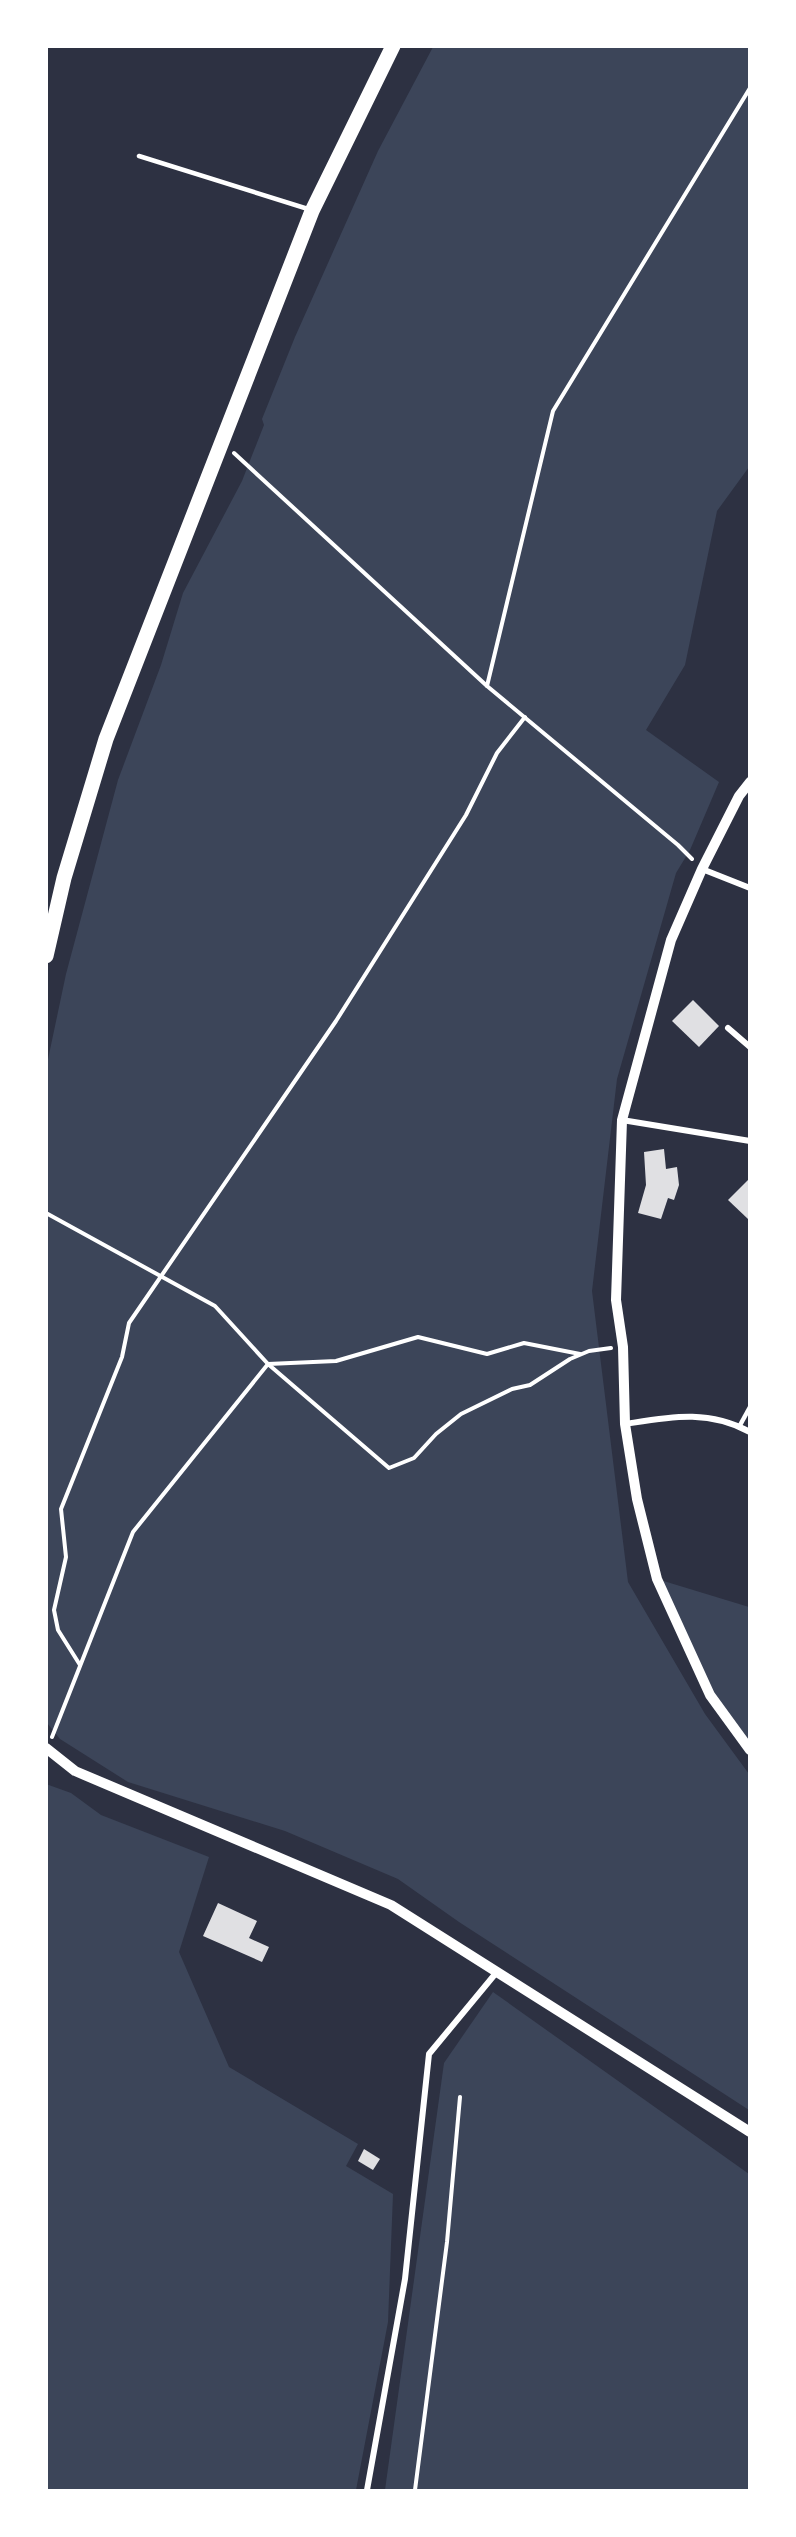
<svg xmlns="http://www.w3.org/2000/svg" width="796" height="2537" font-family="Jost,sans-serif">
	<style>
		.green { fill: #3c4559 }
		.building { fill: #e0e0e3 }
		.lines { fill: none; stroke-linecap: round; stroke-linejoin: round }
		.path { stroke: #fff; stroke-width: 4 }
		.service { stroke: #fff; stroke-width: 4.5 }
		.minor { stroke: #fff; stroke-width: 6 }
		.tertiary { stroke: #fff; stroke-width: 10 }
		.primary { stroke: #fff; stroke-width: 15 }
	</style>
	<rect width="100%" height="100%" fill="#2d3142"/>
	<!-- green -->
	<g class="green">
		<polygon points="433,47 749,47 749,467 717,511 685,665 646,730 719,782 690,850 676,873 617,1079 592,1291 628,1582 705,1714 749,1774 749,2110 459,1922 398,1879 285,1831 128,1782 60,1739 47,1723 47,1064 66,974 118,780 161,665 183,593 242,481 264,425 262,419 295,337 378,151"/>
		<polygon points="657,1579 749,1607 749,1750 710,1695"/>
		<polygon points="46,1784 71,1793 101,1815 209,1857 179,1952 229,2067 358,2144 346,2166 393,2194 388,2322 356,2490 47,2490"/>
		<polygon points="493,1992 749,2174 749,2490 385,2490 444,2063"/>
	</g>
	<!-- building -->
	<g class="building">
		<polygon points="693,1000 719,1026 699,1047 672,1021"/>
		<polygon points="664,1149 666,1169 677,1167 679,1185 674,1200 668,1198 661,1219 638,1213 646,1185 644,1152"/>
		<polygon points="750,1178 750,1218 748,1219 728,1200"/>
		<polygon points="218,1903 257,1921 249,1938 269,1947 262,1962 203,1936"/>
		<polygon points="364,2149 380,2159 373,2170 358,2161"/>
	</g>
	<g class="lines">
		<!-- path -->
		<g class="path">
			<polyline points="234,453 487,686"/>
			<polyline points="692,859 678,845 487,686 553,411 750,88"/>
			<polyline points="46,1213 215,1306 268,1364 336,1361 418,1337 487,1354 524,1343 580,1354"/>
			<polyline points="80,1665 58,1630 54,1610 66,1557 61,1509 122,1357 129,1323 336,1021 466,815 497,753 525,717"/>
			<polyline points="52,1737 133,1532 268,1364 389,1468 414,1458 436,1434 461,1414 512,1389 530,1385 570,1359 589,1351 611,1348"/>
			<polyline points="415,2490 447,2242 460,2097"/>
		</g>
		<!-- service -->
		<g class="service">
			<polyline points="139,156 308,209"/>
			<polyline points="739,1427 750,1407"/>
		</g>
		<!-- minor -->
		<g class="minor">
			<polyline points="702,869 750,888"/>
			<polyline points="728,1028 750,1047"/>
			<polyline points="622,1120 750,1141"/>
			<path d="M625 1424C670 1417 707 1409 750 1432"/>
			<polyline points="367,2490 405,2279 429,2054 496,1973"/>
		</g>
		<!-- tertiary -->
		<g class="tertiary">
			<polyline points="750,782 739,796 702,869 671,940 622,1120 616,1300 623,1347 625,1424 637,1499 657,1579 710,1695 750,1750"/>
			<polyline points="46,1748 75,1771 391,1905 750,2132"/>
		</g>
		<!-- primary -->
		<polyline class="primary" points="46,956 64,878 106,739 312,211 393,46"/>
	</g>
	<!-- border -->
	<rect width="796" height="2537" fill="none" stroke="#ffffff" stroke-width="96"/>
</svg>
